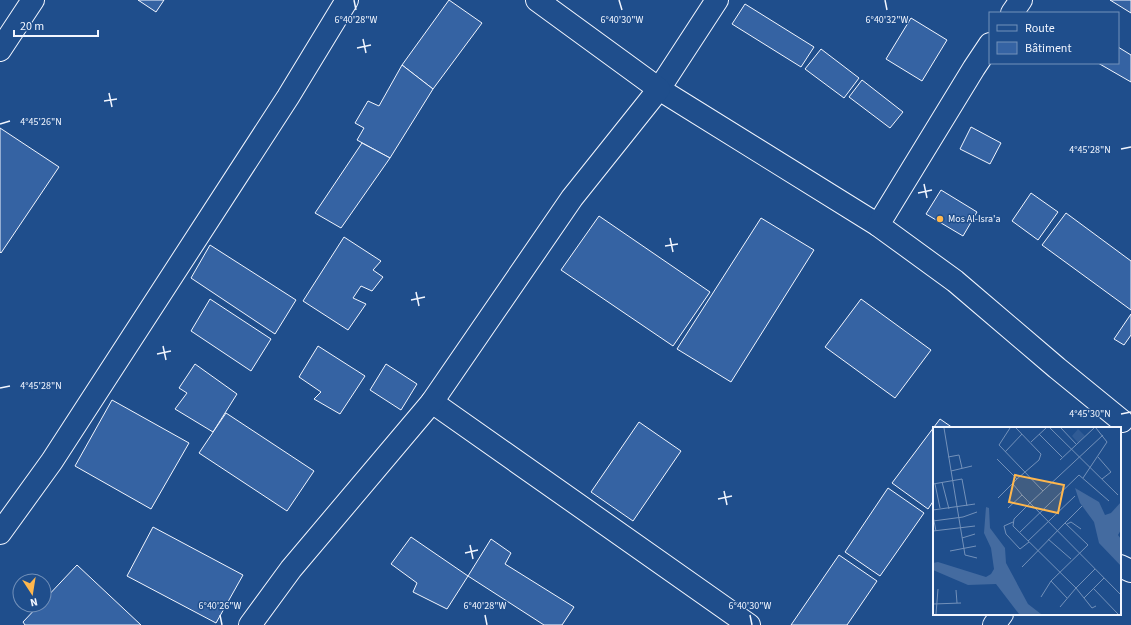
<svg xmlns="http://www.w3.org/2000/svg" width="1131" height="625" font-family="'Source Sans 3',sans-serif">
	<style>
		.building { fill: #3563a3; stroke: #f2f6ff }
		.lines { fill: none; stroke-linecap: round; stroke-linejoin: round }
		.minor-casing { stroke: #f2f6ff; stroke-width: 24 }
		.minor { stroke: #1f4e8c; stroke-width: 22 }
		.ticks { fill: none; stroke: #f2f6ff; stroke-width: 1.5 }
		.poi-dot { fill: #ffb74d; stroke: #1f4e8c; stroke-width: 1.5 }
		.labels { text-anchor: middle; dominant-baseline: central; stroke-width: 3; stroke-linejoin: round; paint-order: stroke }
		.poi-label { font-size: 10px; fill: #f2f6ff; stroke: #1f4e8c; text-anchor: start }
		.inset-road { fill: none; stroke: #7391ba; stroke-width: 1 }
		.view { fill: #ffb74d; fill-opacity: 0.15; stroke: #ffb74d; stroke-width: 2 }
		.inset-edge { fill: none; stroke: #f2f6ff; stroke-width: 2 }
		.ticks-label { font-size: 10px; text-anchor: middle; fill: #f2f6ff; stroke: #1f4e8c; stroke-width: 3; stroke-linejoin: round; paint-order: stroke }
	</style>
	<rect width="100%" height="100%" fill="#1f4e8c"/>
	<!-- building -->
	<g class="building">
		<polygon points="138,0 164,0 156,12"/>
		<polygon points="449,0 482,23 433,89 402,65"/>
		<polygon points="1110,0 1131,0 1131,13"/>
		<polygon points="745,4 814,47 801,67 732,24"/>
		<polygon points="911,18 947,40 922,81 886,59"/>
		<polygon points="1118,47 1131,55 1131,82 1098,63 1118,63"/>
		<polygon points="821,49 859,78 844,98 805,69"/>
		<polygon points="402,65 433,89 390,158 357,140 364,128 355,123 368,101 379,106"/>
		<polygon points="862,80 903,112 890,128 849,97"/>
		<polygon points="971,127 1001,143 990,164 960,149"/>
		<polygon points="0,128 59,167 1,253 0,252"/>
		<polygon points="362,143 390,158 341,228 315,213"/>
		<polygon points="941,190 977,212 963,236 926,214"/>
		<polygon points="1031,193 1058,212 1038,240 1012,221"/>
		<polygon points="1066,213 1131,261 1131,310 1042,245"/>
		<polygon points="599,216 710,292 673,346 561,270"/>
		<polygon points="761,218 814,250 731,382 677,349"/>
		<polygon points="344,237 381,261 373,270 383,277 372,291 361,286 353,298 366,304 348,330 303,301"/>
		<polygon points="210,245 296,300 275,334 191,278"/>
		<polygon points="210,299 271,339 251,371 191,331"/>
		<polygon points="861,299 931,350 895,398 825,347"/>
		<polygon points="1131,314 1131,335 1124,345 1114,339"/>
		<polygon points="318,346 365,376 340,414 314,399 321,392 299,377"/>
		<polygon points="195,364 237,394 213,432 175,409 187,393 179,388"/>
		<polygon points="386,364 417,384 401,410 370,390"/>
		<polygon points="112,400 189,443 151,509 75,466"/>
		<polygon points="226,413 314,471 287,511 199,453"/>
		<polygon points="940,419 953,428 934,428 934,500 928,509 892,483"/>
		<polygon points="639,422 681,451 633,521 591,492"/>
		<polygon points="888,488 924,513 880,576 845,552"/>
		<polygon points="153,527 243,575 216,623 127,576"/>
		<polygon points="411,537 468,576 447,609 413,592 417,583 391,564"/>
		<polygon points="491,539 511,553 505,564 574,607 562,625 544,625 468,576"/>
		<polygon points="839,555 877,581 847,625 791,625"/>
		<polygon points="77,565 141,625 25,625 23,622 39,605 44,605 44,600"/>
	</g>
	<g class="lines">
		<defs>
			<g id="minor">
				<polyline points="717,0 659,89 878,225"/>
				<polyline points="1012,13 1021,0"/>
				<polyline points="990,44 974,68 878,225 955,281 1057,368 1122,421"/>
				<polyline points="0,50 33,0"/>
				<polyline points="432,402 749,625"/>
				<polyline points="0,533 52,461 288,97 347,0"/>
				<polyline points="1120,566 1131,571"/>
				<polyline points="250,625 291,569 432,402 572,198 659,89 537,0"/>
				<polyline points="994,625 1002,614"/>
			</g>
		</defs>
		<!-- minor casing -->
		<use href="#minor" class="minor-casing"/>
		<!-- minor -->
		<use href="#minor" class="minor"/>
	</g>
	<!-- ticks -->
	<path class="ticks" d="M354 0 356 10M619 0 622 10M885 0 887 10M363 39 366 53M357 48 371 45M109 93 112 107M104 101 117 99M0 124 10 121M1121 149 1131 147M924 184 927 198M918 193 932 190M670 238 673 252M665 246 678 244M416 292 419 306M411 300 425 297M163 346 166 360M157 354 171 351M0 388 10 386M1121 414 1131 412M724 491 727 505M718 499 732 496M470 545 473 559M465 553 478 550M220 615 222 625M485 615 487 625M750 615 752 625"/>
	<!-- markers -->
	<circle class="poi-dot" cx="940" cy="219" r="4"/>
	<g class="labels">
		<!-- poi labels -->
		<g class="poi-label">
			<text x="948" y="219">Mos Al-Isra'a</text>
		</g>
	</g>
	<!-- overview -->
	<g transform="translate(933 427)">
		<rect width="188" height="188" fill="#1f4e8c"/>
		<path d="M145 2 152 9 145 16 139 9Z" fill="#305b95"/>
		<path d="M142 61 166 75 172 88 178 86 188 75V103L185 108 188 112V139L166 116 161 95 147 76ZM53 80 56 81 57 101 72 121 73 136 95 177 108 187H86L63 157 35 158 0 143V136L5 135 53 150 58 147 61 142 58 121 51 106Z" fill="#446ba0"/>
		<path class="inset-road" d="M11 1 32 128 44 131M77 1 66 18 110 64M83 1 108 27 106 33 84 52M117 1 185 68M128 1 143 17M106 7 129 30M170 8 97 76 188 168M98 15 113 1M72 25 89 7M15 30 26 28 29 41M165 30 178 45 169 52M64 32 84 52 65 71M127 33 161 1M18 44 39 39M150 51 174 15 163 1M9 55 16 82M0 57 29 52 34 79M2 57 7 81M89 68 97 76 81 92 80 99 143 161 127 180M75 81 89 68 80 57M0 83 42 77M0 89 3 104M0 94 30 90 44 85M80 95 71 99 73 107 87 122 96 115M132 96 149 79M134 97 138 95 148 102M0 104 42 99M87 105 146 48 176 74M29 111 42 107M115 112 138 132M95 114 142 69M17 124 43 119M89 140 132 96 155 118 118 154 134 171M162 142 143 161 159 181 163 179M160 161 185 187M23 163 24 176M108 170 118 154M151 171 171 151M0 177 28 176M3 187 5 162"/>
		<path class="view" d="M82 48 131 58 125 86 76 75Z"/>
		<rect width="188" height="188" class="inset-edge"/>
	</g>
	<g class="ticks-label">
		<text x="356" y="23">6°40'28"W</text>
		<text x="622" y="23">6°40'30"W</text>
		<text x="887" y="23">6°40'32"W</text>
		<text x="41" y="125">4°45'26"N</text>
		<text x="1090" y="153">4°45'28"N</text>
		<text x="41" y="389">4°45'28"N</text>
		<text x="1090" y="417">4°45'30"N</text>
		<text x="220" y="609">6°40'26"W</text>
		<text x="485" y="609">6°40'28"W</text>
		<text x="750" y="609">6°40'30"W</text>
	</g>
	<!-- legend -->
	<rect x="989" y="12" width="130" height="52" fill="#1f4e8c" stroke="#7391ba"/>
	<rect x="997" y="25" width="20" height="6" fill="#1f4e8c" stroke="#7391ba"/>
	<text x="1025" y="32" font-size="12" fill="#f2f6ff">Route</text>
	<rect x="997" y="42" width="20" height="12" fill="#3563a3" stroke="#7391ba"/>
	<text x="1025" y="52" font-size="12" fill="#f2f6ff">Bâtiment</text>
	<!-- north arrow -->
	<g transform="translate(32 593) rotate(168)"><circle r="19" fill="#1f4e8c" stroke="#7391ba"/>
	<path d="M0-3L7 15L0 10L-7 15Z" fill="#ffb74d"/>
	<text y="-6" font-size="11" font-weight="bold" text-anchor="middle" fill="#f2f6ff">N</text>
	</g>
	<!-- scale -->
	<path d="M14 30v6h84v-6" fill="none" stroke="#f2f6ff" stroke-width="2"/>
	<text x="20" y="30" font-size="12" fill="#f2f6ff" stroke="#1f4e8c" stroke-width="3" paint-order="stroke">20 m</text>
</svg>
